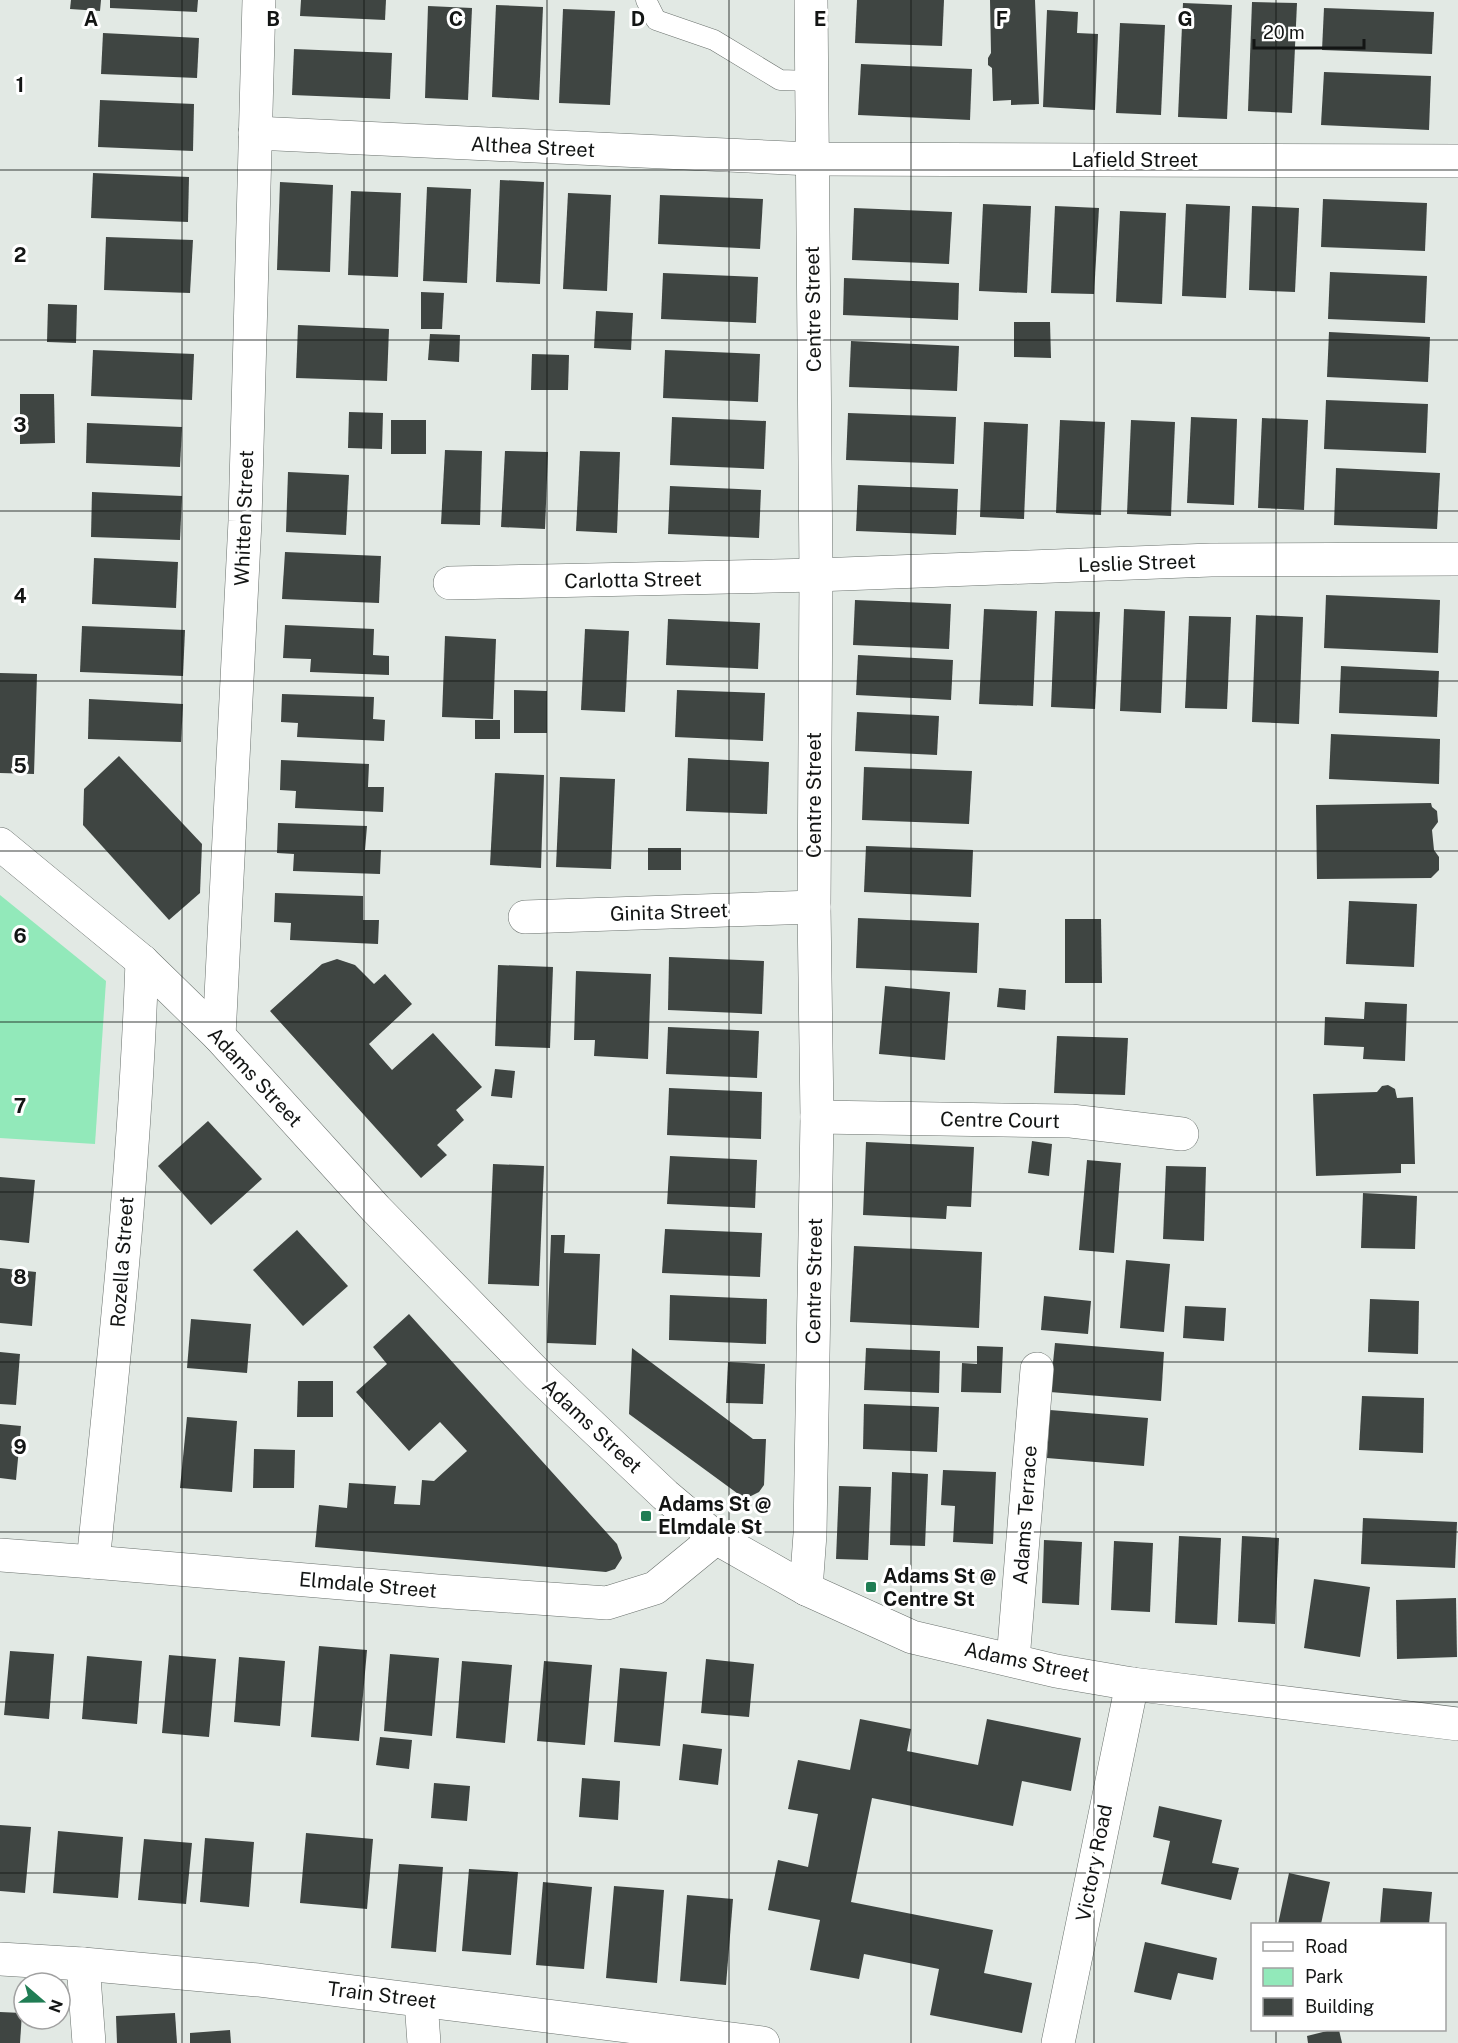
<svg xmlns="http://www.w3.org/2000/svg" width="1458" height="2043" font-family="'Public Sans',sans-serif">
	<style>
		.green { fill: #92e9ba }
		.building { fill: #3f4542 }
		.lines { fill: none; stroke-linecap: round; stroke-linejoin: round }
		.lane-casing { stroke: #6a716d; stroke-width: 21 }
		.street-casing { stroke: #6a716d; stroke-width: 34 }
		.secondary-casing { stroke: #6a716d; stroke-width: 34 }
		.lane { stroke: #fff; stroke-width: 20 }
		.street { stroke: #fff; stroke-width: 33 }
		.secondary { stroke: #fff; stroke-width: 33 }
		.grid { fill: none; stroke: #131514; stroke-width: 1.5; stroke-opacity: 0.55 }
		.poi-dot { fill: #207d54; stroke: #fff; stroke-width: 2 }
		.labels { text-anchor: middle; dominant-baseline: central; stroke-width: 6; stroke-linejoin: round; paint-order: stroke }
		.street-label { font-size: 20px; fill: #131514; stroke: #fff }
		.poi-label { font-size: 20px; font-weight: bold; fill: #131514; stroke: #fff; text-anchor: start }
		.grid-label { font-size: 20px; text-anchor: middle; font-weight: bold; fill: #131514; stroke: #fff; stroke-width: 6; stroke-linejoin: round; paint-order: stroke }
	</style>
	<rect width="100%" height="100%" fill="#e2e9e4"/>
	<!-- green -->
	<polygon class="green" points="0,895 106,981 95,1144 0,1138"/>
	<!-- building -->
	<g class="building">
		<polygon points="71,0 101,0 100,11 70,9"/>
		<polygon points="110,0 198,0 197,12 110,8"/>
		<polygon points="301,0 386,0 385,20 300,16"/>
		<polygon points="857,0 944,0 942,46 855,43"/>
		<polygon points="990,0 1035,0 1039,104 1011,105 1011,100 993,101 992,68 988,65 988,58 991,53"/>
		<polygon points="1252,2 1297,3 1292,113 1248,111"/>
		<polygon points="1183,3 1232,5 1227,119 1178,117"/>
		<polygon points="496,5 543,7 539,100 492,97"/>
		<polygon points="428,6 472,8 468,100 425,98"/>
		<polygon points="1324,8 1434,12 1432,54 1322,50"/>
		<polygon points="563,9 615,11 610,105 559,103"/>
		<polygon points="1047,10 1078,12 1077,33 1098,34 1095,110 1043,107"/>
		<polygon points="1120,23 1165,25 1161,115 1116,113"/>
		<polygon points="103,33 199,38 197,78 101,74"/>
		<polygon points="294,49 392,53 390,99 292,95"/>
		<polygon points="861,64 972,69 970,120 858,115"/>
		<polygon points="1324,72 1431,76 1429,130 1321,125"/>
		<polygon points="100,100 194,104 193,151 98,147"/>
		<polygon points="93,173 189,177 188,222 91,218"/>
		<polygon points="500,180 544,182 540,284 496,282"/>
		<polygon points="280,182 333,185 330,272 277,270"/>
		<polygon points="427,187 471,189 467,283 423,281"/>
		<polygon points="351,191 401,193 398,277 348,275"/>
		<polygon points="568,193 611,195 607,291 563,289"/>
		<polygon points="660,195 763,199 760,249 658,244"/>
		<polygon points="1323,199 1427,203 1425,251 1321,247"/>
		<polygon points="983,204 1031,206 1027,293 979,291"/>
		<polygon points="1186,204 1230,206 1226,298 1182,296"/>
		<polygon points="1055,206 1099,208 1094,294 1051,293"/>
		<polygon points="1252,206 1299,208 1295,292 1249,290"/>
		<polygon points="854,208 952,212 949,264 852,260"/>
		<polygon points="1120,211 1166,213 1162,304 1116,302"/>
		<polygon points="106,237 193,240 190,293 104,290"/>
		<polygon points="1330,272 1427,276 1425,323 1328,319"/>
		<polygon points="663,273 758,277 756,323 661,319"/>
		<polygon points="844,278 959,283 958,320 843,315"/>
		<polygon points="421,292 444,293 442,329 421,329"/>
		<polygon points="48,304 77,305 76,343 47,342"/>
		<polygon points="596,311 633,313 631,350 594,348"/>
		<polygon points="1014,322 1050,322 1051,358 1014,357"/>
		<polygon points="298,325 389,329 387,381 296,378"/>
		<polygon points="1329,332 1430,337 1428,382 1327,377"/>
		<polygon points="430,334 460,335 459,362 428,360"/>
		<polygon points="851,341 959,346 957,391 849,387"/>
		<polygon points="93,350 194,354 192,400 91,396"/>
		<polygon points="665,350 760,354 758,402 663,398"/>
		<polygon points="532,354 569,355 568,390 531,390"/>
		<polygon points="20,394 54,394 55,443 20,444"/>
		<polygon points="1326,400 1428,404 1426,453 1324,449"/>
		<polygon points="349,412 383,413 382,449 348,448"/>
		<polygon points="848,413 956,417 954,464 846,460"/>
		<polygon points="672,417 766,421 764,469 670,465"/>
		<polygon points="1191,417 1237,419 1234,505 1187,503"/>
		<polygon points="1262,418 1308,420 1304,510 1258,508"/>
		<rect x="391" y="420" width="35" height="34"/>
		<polygon points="1060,420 1105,422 1101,515 1056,513"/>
		<polygon points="1131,420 1175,422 1171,516 1127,514"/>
		<polygon points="984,422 1028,424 1024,519 980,517"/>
		<polygon points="87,423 182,427 180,467 86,463"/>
		<polygon points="445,450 482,451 480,525 441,524"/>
		<polygon points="505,451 548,452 545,529 501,527"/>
		<polygon points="580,451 620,452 617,533 576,531"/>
		<polygon points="1336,468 1440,473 1437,529 1334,525"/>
		<polygon points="288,472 349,475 346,535 286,532"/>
		<polygon points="858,485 958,489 956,535 856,531"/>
		<polygon points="670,486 761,490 759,538 668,534"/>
		<polygon points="92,492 182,496 180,540 91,537"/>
		<polygon points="285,552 381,556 379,603 282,599"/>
		<polygon points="94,558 178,562 176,608 92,604"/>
		<polygon points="1326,595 1440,600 1438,653 1324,648"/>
		<polygon points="855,600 951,604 949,649 853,645"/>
		<polygon points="984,609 1037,611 1033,706 979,704"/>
		<polygon points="1124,609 1165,611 1161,713 1120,711"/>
		<polygon points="1055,611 1100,612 1095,709 1051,707"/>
		<polygon points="1256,615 1303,617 1299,724 1252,722"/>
		<polygon points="1189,616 1231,617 1227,709 1185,708"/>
		<polygon points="668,619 760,623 758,669 666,665"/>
		<polygon points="285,625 374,629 373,655 389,656 389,675 310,672 311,659 283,658"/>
		<polygon points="82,626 185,630 183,676 80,672"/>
		<polygon points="585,629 629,631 625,712 581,710"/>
		<polygon points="445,636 496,639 493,719 442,717"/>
		<polygon points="858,655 953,660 951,700 856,695"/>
		<polygon points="1341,666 1439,671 1437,717 1339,713"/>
		<polygon points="0,673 37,674 34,774 0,773"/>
		<polygon points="514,690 547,691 547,733 514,733"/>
		<polygon points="677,690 765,693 763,741 675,737"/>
		<polygon points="282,694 374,697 373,719 385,720 384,741 297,737 298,723 281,722"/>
		<polygon points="89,699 183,704 181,742 88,739"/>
		<polygon points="857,712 939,716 937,755 855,751"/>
		<rect x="475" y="720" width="25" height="19"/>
		<polygon points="1331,734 1440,739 1439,784 1329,779"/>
		<polygon points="119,756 202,844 200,893 169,920 83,825 84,789"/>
		<polygon points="688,758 769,762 767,814 686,811"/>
		<polygon points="281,760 369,764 368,787 384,787 383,812 295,808 296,791 280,790"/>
		<polygon points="864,767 972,771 969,824 862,820"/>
		<polygon points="495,773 544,775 541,868 490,865"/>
		<polygon points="560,777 615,779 611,869 556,867"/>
		<polygon points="1431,803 1432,807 1437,811 1438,822 1432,830 1434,850 1439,857 1439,870 1431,878 1317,879 1316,805"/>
		<polygon points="278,823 367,826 365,850 381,850 380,874 293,871 294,854 277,853"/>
		<polygon points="866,846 973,850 971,897 864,892"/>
		<rect x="648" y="848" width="33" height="22"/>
		<polygon points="275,893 363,896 363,920 379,920 378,944 290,940 291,923 274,922"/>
		<polygon points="1349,901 1417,904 1414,967 1346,964"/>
		<polygon points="858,918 979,923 977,973 856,968"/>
		<polygon points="1065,919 1101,919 1102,983 1065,983"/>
		<polygon points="669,957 764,961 762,1014 668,1010"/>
		<polygon points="337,959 355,965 374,984 385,974 412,1004 369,1044 392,1070 433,1033 482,1087 456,1110 464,1120 437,1145 447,1155 421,1178 270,1011 322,964"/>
		<polygon points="498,965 553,967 550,1048 495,1046"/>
		<polygon points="576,971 651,974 648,1059 594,1056 595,1040 574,1040"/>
		<polygon points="885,986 950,992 945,1060 879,1054"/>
		<polygon points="999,988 1026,990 1025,1010 997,1007"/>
		<polygon points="1365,1002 1407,1004 1405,1061 1363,1059 1364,1047 1324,1045 1325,1017 1364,1019"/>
		<polygon points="668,1027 759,1031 757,1078 666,1074"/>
		<polygon points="1057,1036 1128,1038 1125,1095 1054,1093"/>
		<polygon points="495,1069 515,1071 512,1098 491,1096"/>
		<polygon points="1388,1085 1395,1089 1397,1098 1413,1097 1415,1164 1401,1164 1401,1173 1316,1176 1313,1094 1377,1092 1382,1086"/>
		<polygon points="669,1088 762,1092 761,1139 667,1135"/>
		<polygon points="208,1121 262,1179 211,1225 158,1166"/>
		<polygon points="1032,1141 1052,1144 1049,1176 1028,1173"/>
		<polygon points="866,1142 974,1147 971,1207 947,1206 946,1219 863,1215"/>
		<polygon points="670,1156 757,1160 755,1208 667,1204"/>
		<polygon points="1087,1160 1121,1163 1114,1253 1079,1250"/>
		<polygon points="493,1164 544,1166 539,1286 488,1284"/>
		<polygon points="1166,1166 1206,1167 1204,1241 1163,1239"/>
		<polygon points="0,1177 35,1180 29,1243 0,1240"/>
		<polygon points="1363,1193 1417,1196 1415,1249 1361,1248"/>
		<polygon points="665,1229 762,1233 760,1277 662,1273"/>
		<polygon points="297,1230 348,1286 303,1326 253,1270"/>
		<polygon points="551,1235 565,1235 564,1253 600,1254 596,1345 547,1343"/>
		<polygon points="854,1246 982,1252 979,1328 850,1322"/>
		<polygon points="1126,1260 1170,1264 1164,1332 1120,1328"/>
		<polygon points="0,1268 36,1272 32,1326 0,1323"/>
		<polygon points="670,1295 767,1299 766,1344 669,1340"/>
		<polygon points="1044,1296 1091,1301 1088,1334 1041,1330"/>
		<polygon points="1370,1299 1419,1301 1418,1354 1368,1352"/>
		<polygon points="1185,1306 1226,1308 1224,1341 1183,1338"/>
		<polygon points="409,1314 617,1544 622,1558 615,1569 606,1572 315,1547 319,1505 347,1508 349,1483 396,1486 394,1504 420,1505 422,1480 434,1481 467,1451 440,1422 409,1451 356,1392 387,1364 373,1347"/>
		<polygon points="191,1319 251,1324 247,1373 187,1368"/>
		<polygon points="1055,1343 1164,1352 1161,1401 1050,1392"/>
		<polygon points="977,1346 1003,1347 1001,1393 961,1392 962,1363 977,1364"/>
		<polygon points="632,1348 753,1439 766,1439 764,1485 759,1492 751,1496 741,1496 629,1414"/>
		<polygon points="866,1348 940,1351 939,1393 864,1390"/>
		<polygon points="0,1352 20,1354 16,1405 0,1404"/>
		<polygon points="728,1362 765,1364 763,1404 726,1403"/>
		<polygon points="298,1381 333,1381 333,1417 297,1417"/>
		<polygon points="1362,1396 1424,1398 1423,1453 1359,1450"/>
		<polygon points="864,1404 939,1407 937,1452 863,1449"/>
		<polygon points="1050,1410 1148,1418 1144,1466 1047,1458"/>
		<polygon points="187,1417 237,1421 232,1492 180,1488"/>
		<polygon points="0,1424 21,1426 16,1480 0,1478"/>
		<polygon points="254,1449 295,1450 294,1488 253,1488"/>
		<polygon points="943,1470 996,1472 993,1544 953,1542 955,1506 941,1505"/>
		<polygon points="892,1472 928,1474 925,1546 890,1545"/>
		<polygon points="839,1486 871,1487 868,1560 836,1559"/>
		<polygon points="1363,1518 1457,1522 1455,1568 1361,1564"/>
		<polygon points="1179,1536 1221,1538 1217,1625 1175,1623"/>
		<polygon points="1242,1536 1279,1538 1275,1624 1238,1622"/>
		<polygon points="1044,1540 1082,1542 1079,1605 1042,1603"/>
		<polygon points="1114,1541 1153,1543 1150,1612 1111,1610"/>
		<polygon points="1314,1579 1370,1587 1360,1657 1304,1648"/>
		<polygon points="1456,1598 1457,1657 1397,1659 1396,1600"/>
		<polygon points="319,1646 367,1650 359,1741 311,1737"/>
		<polygon points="10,1651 54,1654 49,1719 4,1715"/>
		<polygon points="390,1654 439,1658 432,1736 384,1731"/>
		<polygon points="169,1655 216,1659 209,1737 162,1733"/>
		<polygon points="87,1656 142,1661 137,1724 82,1719"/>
		<polygon points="239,1657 285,1661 280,1726 234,1722"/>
		<polygon points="706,1659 754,1664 749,1717 701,1713"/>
		<polygon points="462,1661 512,1665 505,1743 456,1738"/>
		<polygon points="544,1661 592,1665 585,1745 537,1741"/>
		<polygon points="620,1668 667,1672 660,1746 614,1742"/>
		<polygon points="860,1719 911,1729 907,1751 978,1765 987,1719 1081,1738 1071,1791 1022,1781 1013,1826 872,1798 851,1902 993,1930 984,1973 1032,1983 1022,2033 930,2015 939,1969 864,1954 859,1979 810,1970 820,1920 768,1910 778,1860 808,1867 818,1814 788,1809 798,1760 850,1770"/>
		<polygon points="380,1737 412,1740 409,1769 376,1765"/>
		<polygon points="683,1744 722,1749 718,1785 679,1780"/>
		<polygon points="582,1778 620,1781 618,1820 579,1817"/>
		<polygon points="434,1783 470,1786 467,1821 431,1818"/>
		<polygon points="1159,1806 1222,1820 1212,1863 1239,1868 1231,1900 1161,1884 1170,1841 1153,1837"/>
		<polygon points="0,1825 31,1827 25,1893 0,1891"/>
		<polygon points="58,1831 123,1837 118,1898 53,1893"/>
		<polygon points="306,1833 373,1839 367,1909 300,1903"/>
		<polygon points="205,1838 254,1842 249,1907 200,1902"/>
		<polygon points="144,1839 192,1843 186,1904 138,1900"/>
		<polygon points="399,1864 443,1867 436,1952 391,1948"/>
		<polygon points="469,1869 518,1872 511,1955 462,1951"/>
		<polygon points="1289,1873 1330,1882 1321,1924 1278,1924"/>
		<polygon points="543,1882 592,1887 584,1969 536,1965"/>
		<polygon points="614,1886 664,1890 657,1983 606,1978"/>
		<polygon points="1383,1888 1432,1892 1429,1924 1380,1924"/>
		<polygon points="687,1895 733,1899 726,1985 680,1981"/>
		<polygon points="1145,1942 1217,1958 1213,1980 1178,1973 1171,2000 1134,1992"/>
		<polygon points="0,2012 22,2013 20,2043 0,2043"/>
		<polygon points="175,2013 177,2043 117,2043 116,2016"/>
		<polygon points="230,2030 231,2043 190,2043 190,2033"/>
		<polygon points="1331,2030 1339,2030 1342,2043 1308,2043 1307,2036"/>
	</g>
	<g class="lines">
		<defs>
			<polyline id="lane" points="646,0 656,20 714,40 780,80 811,81"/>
			<g id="street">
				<polyline points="255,133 811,159 1458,161"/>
				<polyline points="450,583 816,575 1211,560 1458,559"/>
				<polyline points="525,917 814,907"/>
				<polyline points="219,1036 245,521 259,0"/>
				<polyline points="817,1117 1071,1121 1182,1134"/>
				<polyline points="0,1555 93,1562 437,1591 607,1603 655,1588 716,1538"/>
				<path d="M93 1562C114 1362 135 1162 142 961"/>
				<polyline points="806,1589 810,1534 817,1117 814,907 816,575 811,0"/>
				<polyline points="1013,1660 1037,1369"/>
				<polyline points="0,1959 83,1964 258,1980 763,2043"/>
				<polyline points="83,1964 89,2043"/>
				<polyline points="421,2001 424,2043"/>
			</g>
			<g id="secondary">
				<polyline points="0,844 142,961 219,1036 376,1209 538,1375 665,1495 716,1538 806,1589 912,1637 1056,1671 1132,1684 1458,1724"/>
				<polyline points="1058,2043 1132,1684"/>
			</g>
		</defs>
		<!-- lane casing -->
		<use href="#lane" class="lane-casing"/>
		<!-- street casing -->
		<use href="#street" class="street-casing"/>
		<!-- secondary casing -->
		<use href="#secondary" class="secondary-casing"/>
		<!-- lane -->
		<use href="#lane" class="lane"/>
		<!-- street -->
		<use href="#street" class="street"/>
		<!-- secondary -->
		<use href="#secondary" class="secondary"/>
	</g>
	<!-- grid -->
	<path class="grid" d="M182 0V2043M364 0V2043M547 0V2043M729 0V2043M911 0V2043M1094 0V2043M1276 0V1924M0 170H1458M0 340H1458M0 511H1458M0 681H1458M0 851H1458M0 1022H1458M0 1192H1458M0 1362H1458M0 1532H1458M0 1702H1458M0 1873H1458M1276 2030V2043"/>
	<!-- markers -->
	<g class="poi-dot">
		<rect x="640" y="1510" width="12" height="12" rx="3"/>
		<rect x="865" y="1581" width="12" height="12" rx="3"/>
	</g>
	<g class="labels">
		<!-- street labels -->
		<g class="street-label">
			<text transform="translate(533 147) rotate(3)">Althea Street</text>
			<text x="1135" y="160">Lafield Street</text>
			<text transform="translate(813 309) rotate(-91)">Centre Street</text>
			<text transform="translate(244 518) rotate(-88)">Whitten Street</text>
			<text transform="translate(1137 563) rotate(-2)">Leslie Street</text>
			<text transform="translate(633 580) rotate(-1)">Carlotta Street</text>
			<text transform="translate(814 795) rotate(-90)">Centre Street</text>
			<text transform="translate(669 912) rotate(-2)">Ginita Street</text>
			<text transform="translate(255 1077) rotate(47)">Adams Street</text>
			<text transform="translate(1000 1120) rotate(1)">Centre Court</text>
			<text transform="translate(122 1262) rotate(-86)">Rozella Street</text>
			<text transform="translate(814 1281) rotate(-89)">Centre Street</text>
			<text transform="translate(592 1426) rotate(43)">Adams Street</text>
			<text transform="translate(1025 1515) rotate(-86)">Adams Terrace</text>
			<text transform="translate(368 1585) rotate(5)">Elmdale Street</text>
			<text transform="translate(1027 1662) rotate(12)">Adams Street</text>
			<text transform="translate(1094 1863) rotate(-79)">Victory Road</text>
			<text transform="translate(382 1995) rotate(7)">Train Street</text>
		</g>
		<!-- poi labels -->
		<g class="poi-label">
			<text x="658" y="1504">Adams St @<tspan x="658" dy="23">Elmdale St</tspan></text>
			<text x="883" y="1576">Adams St @<tspan x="883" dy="23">Centre St</tspan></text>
		</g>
	</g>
	<g class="grid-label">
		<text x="91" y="26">A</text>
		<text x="273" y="26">B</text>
		<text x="456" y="26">C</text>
		<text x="638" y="26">D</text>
		<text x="820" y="26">E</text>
		<text x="1002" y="26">F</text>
		<text x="1185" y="26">G</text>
		<text x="20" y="92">1</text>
		<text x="20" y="262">2</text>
		<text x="20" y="432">3</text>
		<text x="20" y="603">4</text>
		<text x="20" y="773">5</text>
		<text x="20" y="943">6</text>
		<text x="20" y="1113">7</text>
		<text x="20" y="1284">8</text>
		<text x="20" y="1454">9</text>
	</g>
	<!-- legend -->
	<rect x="1251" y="1923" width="195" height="108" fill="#ffffff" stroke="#a1a1a1" stroke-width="1.5"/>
	<rect x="1263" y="1942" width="30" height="9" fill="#ffffff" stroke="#a1a1a1" stroke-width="1.5"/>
	<text x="1305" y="1953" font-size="18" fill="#131514">Road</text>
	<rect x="1263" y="1968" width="30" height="18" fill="#92e9ba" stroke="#a1a1a1" stroke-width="1.5"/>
	<text x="1305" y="1983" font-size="18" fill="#131514">Park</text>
	<rect x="1263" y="1998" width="30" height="18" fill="#3f4542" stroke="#a1a1a1" stroke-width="1.5"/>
	<text x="1305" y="2013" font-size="18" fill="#131514">Building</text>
	<!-- north arrow -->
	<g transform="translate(42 2001) rotate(110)"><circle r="28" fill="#ffffff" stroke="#a1a1a1" stroke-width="1.5"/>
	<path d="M0-4.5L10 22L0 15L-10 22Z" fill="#207d54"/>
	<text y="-9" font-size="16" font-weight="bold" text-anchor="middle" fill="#131514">N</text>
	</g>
	<!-- scale -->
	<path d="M1254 39v9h110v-9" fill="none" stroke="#131514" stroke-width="3"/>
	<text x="1263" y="39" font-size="18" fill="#131514" stroke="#ffffff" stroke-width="4.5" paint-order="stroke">20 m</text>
</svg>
